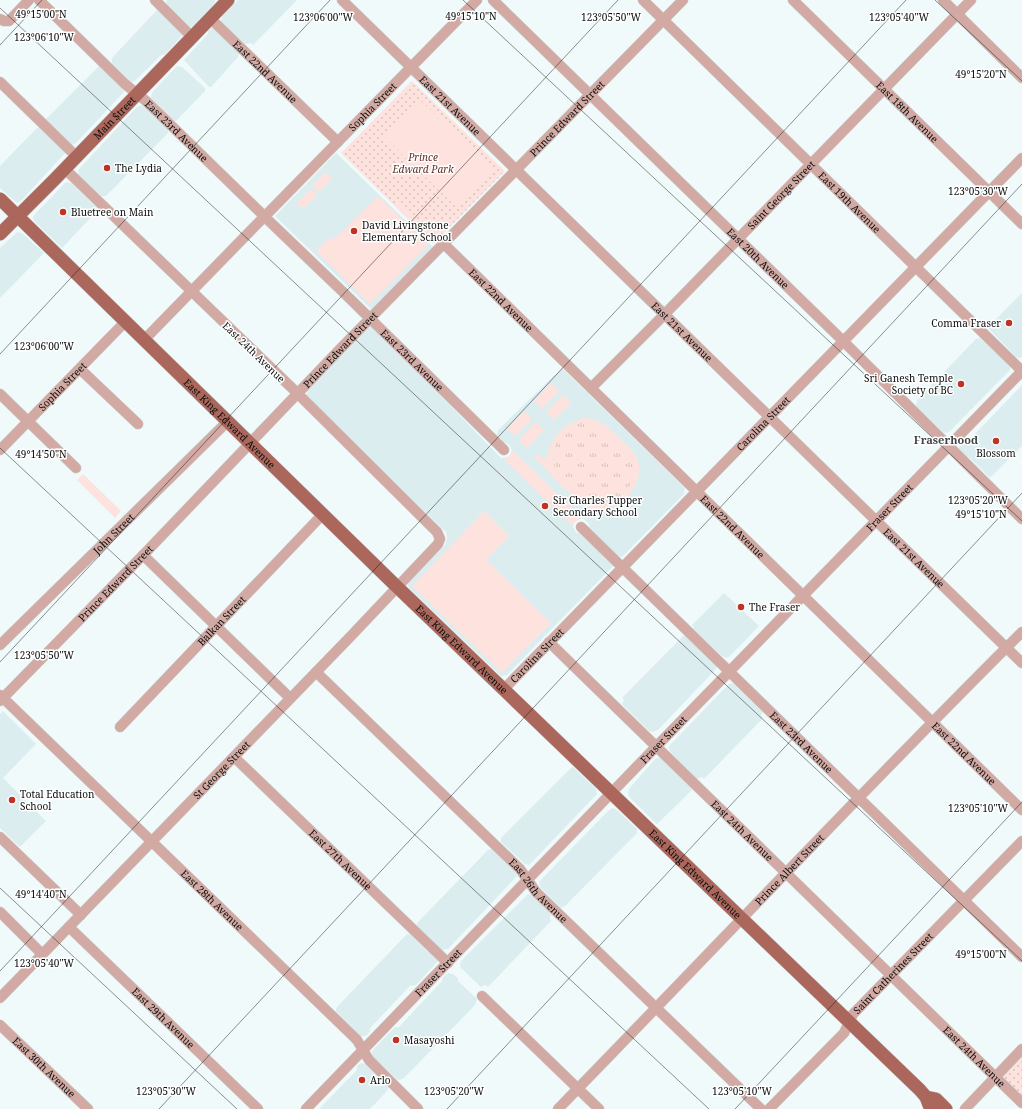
<svg xmlns="http://www.w3.org/2000/svg" width="1022" height="1109" font-family="'Noto Serif',serif">
	<style>
		.built { fill: #dcedef }
		.grass { fill: url(#grass-tufts) }
		.park { fill: url(#park-dots) }
		.garden { fill: #fde2dd; fill-rule: evenodd }
		.lines { fill: none; stroke-linecap: round; stroke-linejoin: round }
		.minor-casing { stroke: #ccd4d5; stroke-width: 11 }
		.major-casing { stroke: #ccd4d5; stroke-width: 14 }
		.minor { stroke: #d2aaa3; stroke-width: 10 }
		.major { stroke: #ac675c; stroke-width: 13 }
		.ticks { fill: none; stroke: #090c0c; stroke-width: 1; stroke-opacity: 0.45 }
		.poi-dot { fill: #bf3224; stroke: #fff; stroke-width: 1.5 }
		.labels { text-anchor: middle; dominant-baseline: central; stroke-width: 3; stroke-linejoin: round; paint-order: stroke }
		.street-label { font-size: 10px; fill: #090c0c; stroke: #fff }
		.park-label { font-size: 10px; font-style: italic; fill: #602d25; stroke: #fff }
		.poi-label { font-size: 10px; fill: #090c0c; stroke: #fff; text-anchor: start }
		.neighbourhood-label { font-size: 11px; font-weight: bold; fill: #3f4647; stroke: #fff }
		.ticks-label { font-size: 10px; text-anchor: middle; fill: #090c0c; stroke: #fff; stroke-width: 3; stroke-linejoin: round; paint-order: stroke }
	</style>
	<defs>
		<pattern id="grass-tufts" width="24" height="20" patternUnits="userSpaceOnUse"><rect width="24" height="20" fill="#fde2dd"/><path d="M3 7l-1-3M5 7V3M7 7l1-3M15 17l-1-3M17 17v-4M19 17l1-3" fill="none" stroke="#d8c1bc"/></pattern>
		<pattern id="park-dots" width="8" height="8" patternUnits="userSpaceOnUse"><rect width="8" height="8" fill="#fde2dd"/><path d="M2 2h.1M6 6h.1" fill="none" stroke="#d8c1bc" stroke-width="1.8" stroke-linecap="round"/></pattern>
	</defs>
	<rect width="100%" height="100%" fill="#f1fafb"/>
	<!-- built -->
	<g class="built">
		<polygon points="167,0 215,0 214,4 193,26 189,27 167,6 167,3 166,2"/>
		<polygon points="238,0 297,0 253,45 251,43 245,44 221,21 222,15"/>
		<polygon points="157,10 160,12 182,33 182,36 164,55 161,55 135,81 131,82 112,63 112,60 111,59"/>
		<polygon points="213,27 239,52 238,57 211,87 209,87 184,60 208,34 208,31"/>
		<polygon points="100,65 124,91 123,93 75,144 71,145 45,120"/>
		<polygon points="177,66 182,67 205,88 205,91 176,121 174,121 151,98 151,96 153,91"/>
		<polygon points="142,105 168,130 168,133 106,196 101,196 79,175 78,170 137,107"/>
		<polygon points="40,125 65,150 65,153 21,201 17,203 0,188 0,166"/>
		<polygon points="336,153 433,247 372,310 275,216"/>
		<polygon points="66,182 71,183 97,208 96,212 62,248 35,222 33,218 35,214"/>
		<polygon points="17,232 22,233 44,253 0,298 0,248"/>
		<polygon points="1022,293 1022,357 1020,358 1016,357 989,329 990,325"/>
		<polygon points="371,327 442,397 501,458 509,457 512,450 509,445 502,441 496,437 498,430 562,368 685,488 684,494 622,557 616,555 589,527 589,524 586,521 582,518 575,522 573,526 575,531 577,533 583,533 606,559 608,558 613,562 613,566 507,675 503,676 501,676 409,588 408,584 410,581 445,545 447,538 446,532 307,397 307,389 368,328"/>
		<polygon points="980,338 1006,362 1010,367 1010,370 949,432 944,433 916,406 917,400 976,339"/>
		<polygon points="1022,385 1022,446 990,478 970,458 964,456 959,450 959,447 964,441 968,441"/>
		<polygon points="724,593 759,626 729,657 726,658 722,656 693,629 694,627 692,625"/>
		<polygon points="684,635 687,636 716,665 716,669 658,730 653,732 649,731 622,704 624,700 622,698"/>
		<polygon points="733,683 763,711 761,716 763,718 704,779 702,777 697,779 670,752 669,746 724,689 729,684"/>
		<polygon points="3,711 36,744 3,778 46,821 20,847 0,828 0,714"/>
		<polygon points="660,757 691,786 690,788 692,790 657,824 630,798 628,794 629,789 655,759"/>
		<polygon points="573,767 596,789 597,794 531,863 529,865 525,864 501,842 501,838 571,768"/>
		<polygon points="613,808 617,810 637,829 637,833 565,906 561,908 541,888 539,882 608,811"/>
		<polygon points="492,849 515,871 517,876 448,949 442,950 417,926 417,923 488,850"/>
		<polygon points="528,894 532,895 551,914 550,919 551,921 488,987 485,985 481,987 461,968 460,965 461,961"/>
		<polygon points="407,934 410,934 428,952 432,953 437,958 438,961 416,985 410,986 370,1028 370,1032 366,1036 359,1036 355,1030 336,1011 336,1008"/>
		<polygon points="448,973 453,974 458,978 458,981 477,999 475,1005 403,1079 398,1080 373,1057 372,1053 372,1051 395,1027 399,1027 442,981 443,977"/>
		<polygon points="361,1063 366,1064 370,1067 372,1071 389,1086 387,1091 370,1109 319,1109 357,1070 357,1066"/>
	</g>
	<!-- grass -->
	<path class="grass" d="M584 421C596 422 604 429 613 436 634 455 646 474 621 496 614 503 606 507 596 505 584 503 561 481 556 469 553 464 552 458 553 452 554 445 558 441 561 436 567 428 574 423 584 421Z"/>
	<!-- park -->
	<g class="park">
		<polygon points="412,81 505,171 433,244 341,153"/>
		<polygon points="1022,1056 1022,1097 1004,1079 1005,1073"/>
	</g>
	<!-- garden -->
	<g class="garden">
		<polygon points="419,99 495,171 458,209 383,136"/>
		<polygon points="325,172 332,178 319,192 312,186"/>
		<polygon points="311,189 317,195 303,209 297,203"/>
		<polygon points="378,196 428,245 370,304 316,251 328,239 330,240 332,237 334,239"/>
		<polygon points="399,200 418,219 413,224 394,205"/>
		<polygon points="551,383 559,391 542,409 534,401"/>
		<polygon points="563,395 571,403 554,420 546,412"/>
		<polygon points="524,411 532,419 515,436 507,428"/>
		<path d="M584 418C599 418 607 426 617 436 625 443 635 451 638 461 646 488 613 518 588 507 573 500 547 470 534 457L538 454 544 460 546 459C550 439 563 423 584 418ZM584 421C596 422 604 429 613 437 634 456 646 474 621 496 614 503 606 507 596 505 584 503 561 481 556 469 553 464 552 458 553 452 554 445 558 441 561 436 567 428 575 423 584 421Z"/>
		<polygon points="536,422 544,430 527,448 519,440"/>
		<polygon points="512,450 578,514 579,519 573,524 570,524 504,459 511,455"/>
		<polygon points="83,474 121,511 115,518 77,480"/>
		<polygon points="484,511 509,536 486,560 551,623 502,673 412,586"/>
	</g>
	<g class="lines">
		<defs>
			<g id="minor">
				<path id="s1" d="M39 0 125 84 146 101 261 213"/>
				<polyline points="155,0 192,37"/>
				<path id="s2" d="M342 0 1022 663"/>
				<path id="s3" d="M493 0 838 336 1022 519"/>
				<path id="s4" d="M643 0 1022 371"/>
				<path id="s5" d="M793 0 1022 224"/>
				<polyline points="943,0 1022,78"/>
				<path id="s6" d="M210 18 338 142"/>
				<polyline points="0,19 4,21 9,21 29,0"/>
				<polyline points="0,82 77,157"/>
				<path id="s7" d="M268 213 477 0"/>
				<path id="s8" d="M268 220 341 290 504 450"/>
				<path id="s9" d="M444 244 1022 810"/>
				<polyline points="144,340 261,220"/>
				<polyline points="80,369 138,424"/>
				<path id="s10" d="M591 388 659 320 971 0"/>
				<polyline points="0,394 76,468"/>
				<path id="s11" d="M0 450 125 322"/>
				<path id="s12" d="M581 527 1022 957"/>
				<polyline points="143,555 290,698"/>
				<path id="s13" d="M549 642 1022 1103"/>
				<path id="s14" d="M0 645 227 422"/>
				<path id="s15" d="M316 672 520 869 536 892 761 1109"/>
				<path id="s16" d="M504 689 1022 158"/>
				<path id="s17" d="M0 695 353 1036 357 1040 369 1060 418 1109"/>
				<path id="s18" d="M0 701 148 550 342 347 683 0"/>
				<path id="s19" d="M120 727 323 514"/>
				<path id="s20" d="M234 757 448 963"/>
				<polyline points="0,837 81,915"/>
				<polyline points="0,912 42,954"/>
				<path id="s21" d="M69 927 258 1109"/>
				<polyline points="482,996 599,1109"/>
				<path id="s22" d="M0 998 351 636 438 544 440 539 437 532 292 388 65 169"/>
				<path id="s23" d="M0 1025 88 1109"/>
				<path id="s24" d="M306 1109 648 755 1022 371"/>
				<path id="s25" d="M558 1109C713 950 865 788 1022 632"/>
				<path id="s26" d="M769 1109 844 1033 853 1014 1022 841"/>
				<polyline points="965,1109 1022,1049"/>
			</g>
			<g id="major">
				<path id="s27" d="M0 199 392 582 920 1090 926 1097 929 1105 933 1109"/>
				<path id="s28" d="M0 234 55 179 228 0"/>
				<polyline points="926,1097 936,1099 946,1109"/>
			</g>
		</defs>
		<!-- minor casing -->
		<use href="#minor" class="minor-casing"/>
		<!-- major casing -->
		<use href="#major" class="major-casing"/>
		<!-- minor -->
		<use href="#minor" class="minor"/>
		<!-- major -->
		<use href="#major" class="major"/>
	</g>
	<!-- ticks -->
	<path class="ticks" d="M463 0 1022 521M935 0 1022 81M0 8 1022 961M0 45 42 0M0 354 330 0M0 448 709 1109M0 662 618 0M0 888 237 1109M0 971 906 0M159 1109 1022 184M447 1109 1022 493M735 1109 1022 802"/>
	<!-- markers -->
	<g class="poi-dot">
		<circle cx="107" cy="168" r="4"/>
		<circle cx="63" cy="212" r="4"/>
		<circle cx="354" cy="231" r="4"/>
		<circle cx="1009" cy="323" r="4"/>
		<circle cx="961" cy="384" r="4"/>
		<circle cx="996" cy="441" r="4"/>
		<circle cx="545" cy="506" r="4"/>
		<circle cx="741" cy="607" r="4"/>
		<circle cx="12" cy="800" r="4"/>
		<circle cx="396" cy="1040" r="4"/>
		<circle cx="362" cy="1080" r="4"/>
	</g>
	<g class="labels">
		<!-- street labels -->
		<g class="street-label">
			<text stroke="none"><textPath href="#s6" startOffset="77">East 22nd Avenue</textPath></text>
			<text stroke="none"><textPath href="#s2" startOffset="151">East 21st Avenue</textPath></text>
			<text stroke="none"><textPath href="#s7" startOffset="149">Sophia Street</textPath></text>
			<text stroke="none"><textPath href="#s5" startOffset="160">East 18th Avenue</textPath></text>
			<text stroke="none"><textPath href="#s28" startOffset="163">Main Street</textPath></text>
			<text stroke="none"><textPath href="#s18" startOffset="813">Prince Edward Street</textPath></text>
			<text stroke="none"><textPath href="#s1" startOffset="190">East 23rd Avenue</textPath></text>
			<text stroke="none"><textPath href="#s10" startOffset="271">Saint George Street</textPath></text>
			<text stroke="none"><textPath href="#s4" startOffset="289">East 19th Avenue</textPath></text>
			<text stroke="none"><textPath href="#s3" startOffset="370">East 20th Avenue</textPath></text>
			<text stroke="none"><textPath href="#s9" startOffset="80">East 22nd Avenue</textPath></text>
			<text stroke="none"><textPath href="#s2" startOffset="475">East 21st Avenue</textPath></text>
			<text stroke="none"><textPath href="#s18" startOffset="489">Prince Edward Street</textPath></text>
			<text transform="translate(254 352) rotate(44)">East 24th Avenue</text>
			<text stroke="none"><textPath href="#s8" startOffset="201">East 23rd Avenue</textPath></text>
			<text stroke="none"><textPath href="#s11" startOffset="89">Sophia Street</textPath></text>
			<text stroke="none"><textPath href="#s16" startOffset="371">Carolina Street</textPath></text>
			<text stroke="none"><textPath href="#s27" startOffset="321">East King Edward Avenue</textPath></text>
			<text stroke="none"><textPath href="#s24" startOffset="838">Fraser Street</textPath></text>
			<text stroke="none"><textPath href="#s9" startOffset="404">East 22nd Avenue</textPath></text>
			<text stroke="none"><textPath href="#s14" startOffset="159">John Street</textPath></text>
			<text stroke="none"><textPath href="#s2" startOffset="799">East 21st Avenue</textPath></text>
			<text stroke="none"><textPath href="#s18" startOffset="165">Prince Edward Street</textPath></text>
			<text stroke="none"><textPath href="#s19" startOffset="147">Balkan Street</textPath></text>
			<text stroke="none"><textPath href="#s27" startOffset="645">East King Edward Avenue</textPath></text>
			<text stroke="none"><textPath href="#s16" startOffset="47">Carolina Street</textPath></text>
			<text stroke="none"><textPath href="#s24" startOffset="514">Fraser Street</textPath></text>
			<text stroke="none"><textPath href="#s12" startOffset="308">East 23rd Avenue</textPath></text>
			<text stroke="none"><textPath href="#s9" startOffset="728">East 22nd Avenue</textPath></text>
			<text stroke="none"><textPath href="#s22" startOffset="318">St George Street</textPath></text>
			<text stroke="none"><textPath href="#s13" startOffset="270">East 24th Avenue</textPath></text>
			<text stroke="none"><textPath href="#s20" startOffset="148">East 27th Avenue</textPath></text>
			<text stroke="none"><textPath href="#s25" startOffset="333">Prince Albert Street</textPath></text>
			<text stroke="none"><textPath href="#s27" startOffset="969">East King Edward Avenue</textPath></text>
			<text stroke="none"><textPath href="#s15" startOffset="312">East 26th Avenue</textPath></text>
			<text stroke="none"><textPath href="#s17" startOffset="295">East 28th Avenue</textPath></text>
			<text stroke="none"><textPath href="#s24" startOffset="190">Fraser Street</textPath></text>
			<text stroke="none"><textPath href="#s26" startOffset="185">Saint Catherines Street</textPath></text>
			<text stroke="none"><textPath href="#s21" startOffset="131">East 29th Avenue</textPath></text>
			<text stroke="none"><textPath href="#s13" startOffset="594">East 24th Avenue</textPath></text>
			<text stroke="none"><textPath href="#s23" startOffset="61">East 30th Avenue</textPath></text>
		</g>
		<!-- park labels -->
		<g class="park-label">
			<text x="423" y="157">Prince<tspan x="423" dy="12">Edward Park</tspan></text>
		</g>
		<!-- poi labels -->
		<g class="poi-label">
			<text x="115" y="168">The Lydia</text>
			<text x="71" y="212">Bluetree on Main</text>
			<text x="362" y="225">David Livingstone<tspan x="362" dy="12">Elementary School</tspan></text>
			<text x="1001" y="323" text-anchor="end">Comma Fraser</text>
			<text x="953" y="378" text-anchor="end">Sri Ganesh Temple<tspan x="953" dy="12">Society of BC</tspan></text>
			<text x="996" y="453" text-anchor="middle">Blossom</text>
			<text x="553" y="500">Sir Charles Tupper<tspan x="553" dy="12">Secondary School</tspan></text>
			<text x="749" y="607">The Fraser</text>
			<text x="20" y="794">Total Education<tspan x="20" dy="12">School</tspan></text>
			<text x="404" y="1040">Masayoshi</text>
			<text x="370" y="1080">Arlo</text>
		</g>
		<!-- neighbourhood labels -->
		<g class="neighbourhood-label">
			<text x="946" y="439">Fraserhood</text>
		</g>
	</g>
	<g class="ticks-label">
		<text x="41" y="18">49°15'00"N</text>
		<text x="471" y="20">49°15'10"N</text>
		<text x="323" y="21">123°06'00"W</text>
		<text x="611" y="21">123°05'50"W</text>
		<text x="899" y="21">123°05'40"W</text>
		<text x="44" y="41">123°06'10"W</text>
		<text x="981" y="78">49°15'20"N</text>
		<text x="978" y="195">123°05'30"W</text>
		<text x="44" y="350">123°06'00"W</text>
		<text x="41" y="458">49°14'50"N</text>
		<text x="978" y="504">123°05'20"W</text>
		<text x="981" y="518">49°15'10"N</text>
		<text x="44" y="659">123°05'50"W</text>
		<text x="978" y="812">123°05'10"W</text>
		<text x="41" y="898">49°14'40"N</text>
		<text x="981" y="958">49°15'00"N</text>
		<text x="44" y="967">123°05'40"W</text>
		<text x="166" y="1095">123°05'30"W</text>
		<text x="454" y="1095">123°05'20"W</text>
		<text x="742" y="1095">123°05'10"W</text>
	</g>
</svg>
